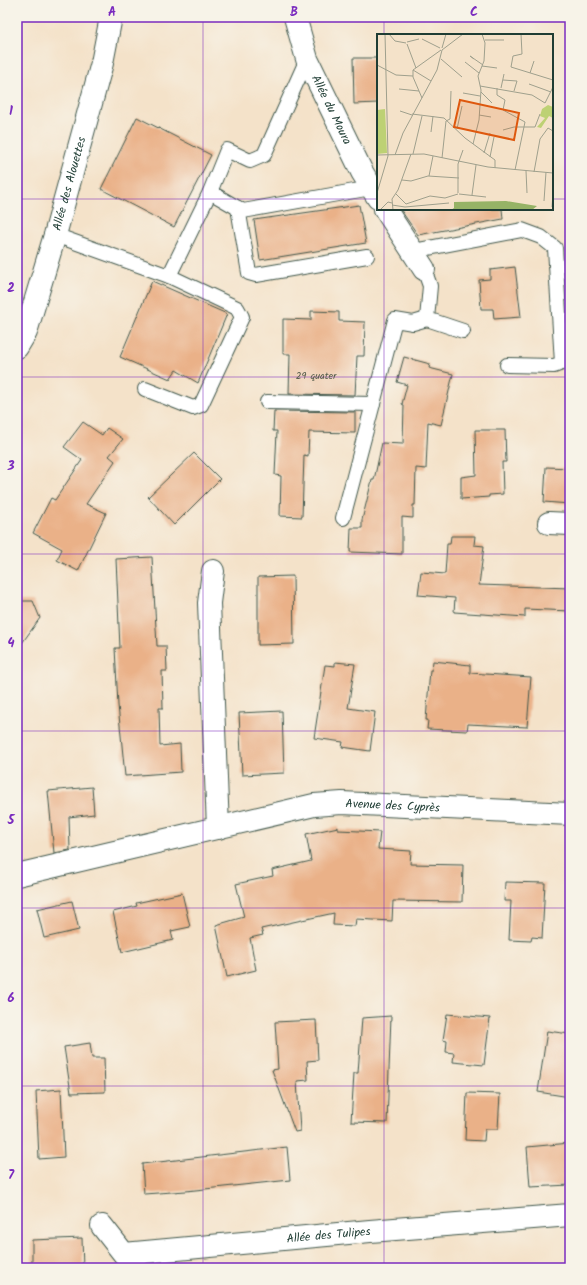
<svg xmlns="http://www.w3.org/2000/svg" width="587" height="1285" font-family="Kalam,sans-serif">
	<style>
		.building { fill: #eab188 }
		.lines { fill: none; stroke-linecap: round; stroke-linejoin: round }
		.service-casing { stroke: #3f564a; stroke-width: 16 }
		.minor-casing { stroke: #3f564a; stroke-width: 24 }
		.service { stroke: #fff; stroke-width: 14 }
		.minor { stroke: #fff; stroke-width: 22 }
		.grid { fill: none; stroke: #7b2cbf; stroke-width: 1; stroke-opacity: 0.55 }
		.labels { text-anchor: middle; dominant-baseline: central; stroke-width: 4; stroke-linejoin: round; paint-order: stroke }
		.number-label { font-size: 10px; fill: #525a49 }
		.street-label { font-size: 12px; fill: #1f3d34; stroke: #f7f3e8 }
		.inset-road { fill: none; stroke: #9fa08d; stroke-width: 1 }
		.view { fill: #de580e; fill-opacity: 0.15; stroke: #de580e; stroke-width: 2 }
		.inset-edge { fill: none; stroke: #1f3d34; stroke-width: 2 }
		.neatline { fill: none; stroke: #7b2cbf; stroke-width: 1.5 }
		.grid-label { font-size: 13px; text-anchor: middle; font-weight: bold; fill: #7b2cbf }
	</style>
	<rect width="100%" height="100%" fill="#f7f3e8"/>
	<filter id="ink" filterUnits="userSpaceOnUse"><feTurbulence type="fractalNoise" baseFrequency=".025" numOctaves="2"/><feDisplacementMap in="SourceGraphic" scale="8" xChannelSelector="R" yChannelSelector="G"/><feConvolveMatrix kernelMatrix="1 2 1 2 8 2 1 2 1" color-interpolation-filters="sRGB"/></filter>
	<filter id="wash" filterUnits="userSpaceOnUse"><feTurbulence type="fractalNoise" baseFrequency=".012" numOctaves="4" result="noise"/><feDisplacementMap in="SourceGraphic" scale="16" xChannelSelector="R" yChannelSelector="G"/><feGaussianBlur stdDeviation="0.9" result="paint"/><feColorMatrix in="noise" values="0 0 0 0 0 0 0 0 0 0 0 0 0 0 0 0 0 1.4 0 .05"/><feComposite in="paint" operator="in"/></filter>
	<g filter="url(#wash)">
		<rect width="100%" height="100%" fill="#f4e2c9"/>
		<g id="blocks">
			<!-- building -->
			<g class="building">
				<polygon points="353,58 378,58 378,103 354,104"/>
				<polygon points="137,117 211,155 174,227 101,189"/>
				<polygon points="359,205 366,243 260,260 254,220"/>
				<polygon points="400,209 502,209 503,219 418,235"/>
				<polygon points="515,267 521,317 494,319 493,309 481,309 479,280 490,279 490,270"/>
				<polygon points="152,281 227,314 198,383 176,370 170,379 120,357"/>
				<polygon points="311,311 339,312 339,321 365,322 364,356 357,356 355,395 289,394 290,354 283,354 283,319 311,320"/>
				<polygon points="404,357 430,364 429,368 453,374 441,425 428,422 426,469 416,468 415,505 413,505 413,518 402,517 402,554 350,552 351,528 362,528 362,520 372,480 374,480 382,443 403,444 404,405 402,404 407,385 397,382"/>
				<polygon points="274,411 355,412 355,433 309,432 308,456 304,455 302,517 280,516 281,476 275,475 277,431 273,431"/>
				<polygon points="83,422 102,435 107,428 123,439 109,456 115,461 86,504 106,513 78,571 57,560 62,549 33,533 51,498 55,500 82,460 64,447"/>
				<polygon points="475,430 505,430 506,462 502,462 503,494 489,495 489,497 461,499 461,477 476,475"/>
				<polygon points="194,453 220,479 174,525 148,497"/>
				<polygon points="546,467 570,468 570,504 544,502"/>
				<polygon points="451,536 475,536 474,545 484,546 479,585 570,588 570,611 525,609 525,617 454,612 455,598 418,595 421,572 445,574 447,544 450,544"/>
				<polygon points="152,557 157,646 166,646 167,671 162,671 163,708 159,708 160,746 180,744 181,772 125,776 118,705 115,648 120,648 116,559"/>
				<polygon points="293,576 294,644 258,645 258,577"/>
				<polygon points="17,601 33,601 40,618 17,650"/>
				<polygon points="433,661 470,665 470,673 531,677 527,727 468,724 467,731 427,729 428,720 426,720 430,670 432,670"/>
				<polygon points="335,662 355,664 348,708 375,712 370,751 342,747 343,742 314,738 325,665 335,666"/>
				<polygon points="282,711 284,773 242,775 239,713"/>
				<polygon points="92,787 94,814 69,817 70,850 54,853 48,791"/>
				<polygon points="338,827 338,830 380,832 378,849 411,851 410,864 463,865 462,902 393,901 392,921 356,919 355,926 333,925 334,913 261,929 263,935 250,938 256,970 227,977 216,925 244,917 236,884 273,876 272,870 311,861 306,834"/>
				<polygon points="505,882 545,883 542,938 532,937 531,941 509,940 511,901 504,901"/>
				<polygon points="182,893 190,927 171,931 173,940 122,952 113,912 137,906 136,903"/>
				<polygon points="72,901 79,930 44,938 37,909"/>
				<polygon points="447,1014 490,1018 484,1065 453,1062 454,1053 446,1052 447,1041 443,1040"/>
				<polygon points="391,1016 387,1123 351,1122 354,1073 358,1073 362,1018"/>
				<polygon points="316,1020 318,1060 307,1061 308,1080 297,1081 300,1131 295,1132 272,1070 278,1069 275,1022"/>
				<polygon points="547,1031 570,1034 570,1097 538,1092"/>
				<polygon points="90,1043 92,1058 104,1058 105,1092 71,1093 64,1047"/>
				<polygon points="61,1089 64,1157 39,1159 36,1091"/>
				<polygon points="467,1093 500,1094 498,1129 485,1129 484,1141 465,1140"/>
				<polygon points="570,1143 570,1185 530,1187 527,1147"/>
				<polygon points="287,1147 290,1180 186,1191 144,1194 142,1164"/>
				<polygon points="82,1238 83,1268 32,1268 32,1240"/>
			</g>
		</g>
	</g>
	<g filter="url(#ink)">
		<use href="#blocks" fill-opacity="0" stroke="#3f564a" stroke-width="1"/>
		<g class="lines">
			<defs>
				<g id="service">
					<polyline points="210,192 243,211 371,188"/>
					<polyline points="238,208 249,273 256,275 367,256"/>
					<polyline points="55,235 169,276 210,192 227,150 250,161 264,155 307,59"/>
					<polyline points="413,251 522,230 541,237 555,248 562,363 554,366 507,365"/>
					<polyline points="424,269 430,286 427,319 463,331"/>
					<polyline points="145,389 193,408 201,405 242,317 237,308 169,276"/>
					<polyline points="267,402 373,404"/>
					<polyline points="343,518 395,320 413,323 427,319"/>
				</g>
				<g id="minor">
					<path id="s1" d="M295 17 307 59 362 172 378 198"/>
					<polyline points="385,209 424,269"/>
					<path id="s2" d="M17 347 26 332 55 235 102 63 111 17"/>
					<polyline points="549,523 570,524"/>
					<polyline points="213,571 209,603 218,828"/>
					<path id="s3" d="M17 875 314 805 342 803 570 814"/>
					<path id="s4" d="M102 1226 124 1254 370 1231 570 1215"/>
				</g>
			</defs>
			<!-- service casing -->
			<use href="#service" class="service-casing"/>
			<!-- minor casing -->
			<use href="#minor" class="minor-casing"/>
			<!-- service -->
			<use href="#service" class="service"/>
			<!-- minor -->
			<use href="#minor" class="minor"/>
		</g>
	</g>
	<!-- grid -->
	<path class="grid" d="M203 17V1268M384 17V35M17 199H378M552 199H570M384 209V1268M17 377H570M17 554H570M17 731H570M17 908H570M17 1086H570"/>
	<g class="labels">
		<!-- number labels -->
		<g class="number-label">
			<text x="316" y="376">29 quater</text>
		</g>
		<!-- street labels -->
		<g class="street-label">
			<text stroke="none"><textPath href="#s1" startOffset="100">Allée du Moura</textPath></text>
			<text stroke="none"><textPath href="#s2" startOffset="172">Allée des Alouettes</textPath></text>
			<text stroke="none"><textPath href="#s3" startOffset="384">Avenue des Cyprès</textPath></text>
			<text stroke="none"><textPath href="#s4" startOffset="241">Allée des Tulipes</textPath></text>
		</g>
	</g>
	<!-- overview -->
	<g transform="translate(377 34)">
		<rect width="176" height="176" fill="#f4e2c9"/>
		<path d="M171 71 176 73V84L172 82 164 94 160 93 168 84 163 82 165 75ZM8 75 10 119 0 120V76Z" fill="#bdd174"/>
		<path d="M129 167 160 172 155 176H74L77 174V168Z" fill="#96b366"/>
		<path class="inset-road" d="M12 0 18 7 29 9M144 0 145 20 136 22 134 33 176 46M45 5 63 14M108 6H127M30 8 42 5M30 10 39 34M65 14 69 0M65 16 86 0M64 25 85 43M97 25 93 22 106 31M88 28 102 39M0 31 19 41 36 42M105 32 120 34M36 36 64 16M36 36V43L45 64M36 36 54 47M153 39 157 27M126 46 140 47 137 57M152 50 174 58M103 52 155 61 168 69 176 53M120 54V61L128 66 126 76 148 88 138 136M124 54 127 40M22 55 42 57M104 58 115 69M86 59 103 62M23 77 35 81M35 80 67 84 88 104 118 126V134M102 81 114 83M80 95 85 72M126 96 137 93H158L163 80M54 98 56 82M96 110 102 86 104 56 101 42 107 27 108 9 105 0M107 119 113 99M36 120 45 82M0 121 47 120 111 133 176 139M18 121 26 99 60 36 65 16M113 123 117 103M65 124 69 87 73 85 74 57M149 137 150 159M157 138 163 105 171 94 176 97M52 142 56 122M25 146 34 147 51 142 82 144M0 159 11 122 8 0M81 159V130L86 116M19 160 29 170 53 162 68 164 81 160M82 160 109 163M95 161 99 131M167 167 169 138M15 171 28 173 72 169M175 173 176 159M3 176 11 168 15 169M16 176 15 165 21 156 34 120"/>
		<path class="view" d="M83 66 142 79 137 106 77 93Z"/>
		<rect width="176" height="176" class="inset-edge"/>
	</g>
	<!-- margin -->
	<rect width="587" height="1285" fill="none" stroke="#f7f3e8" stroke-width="44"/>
	<rect x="22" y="22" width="543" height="1241" class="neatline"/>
	<g class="grid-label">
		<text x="112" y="16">A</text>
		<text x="294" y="16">B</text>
		<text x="474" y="16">C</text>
		<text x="11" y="115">1</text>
		<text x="11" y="292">2</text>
		<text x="11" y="470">3</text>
		<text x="11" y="647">4</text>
		<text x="11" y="824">5</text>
		<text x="11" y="1002">6</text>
		<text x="11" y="1179">7</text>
	</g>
</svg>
